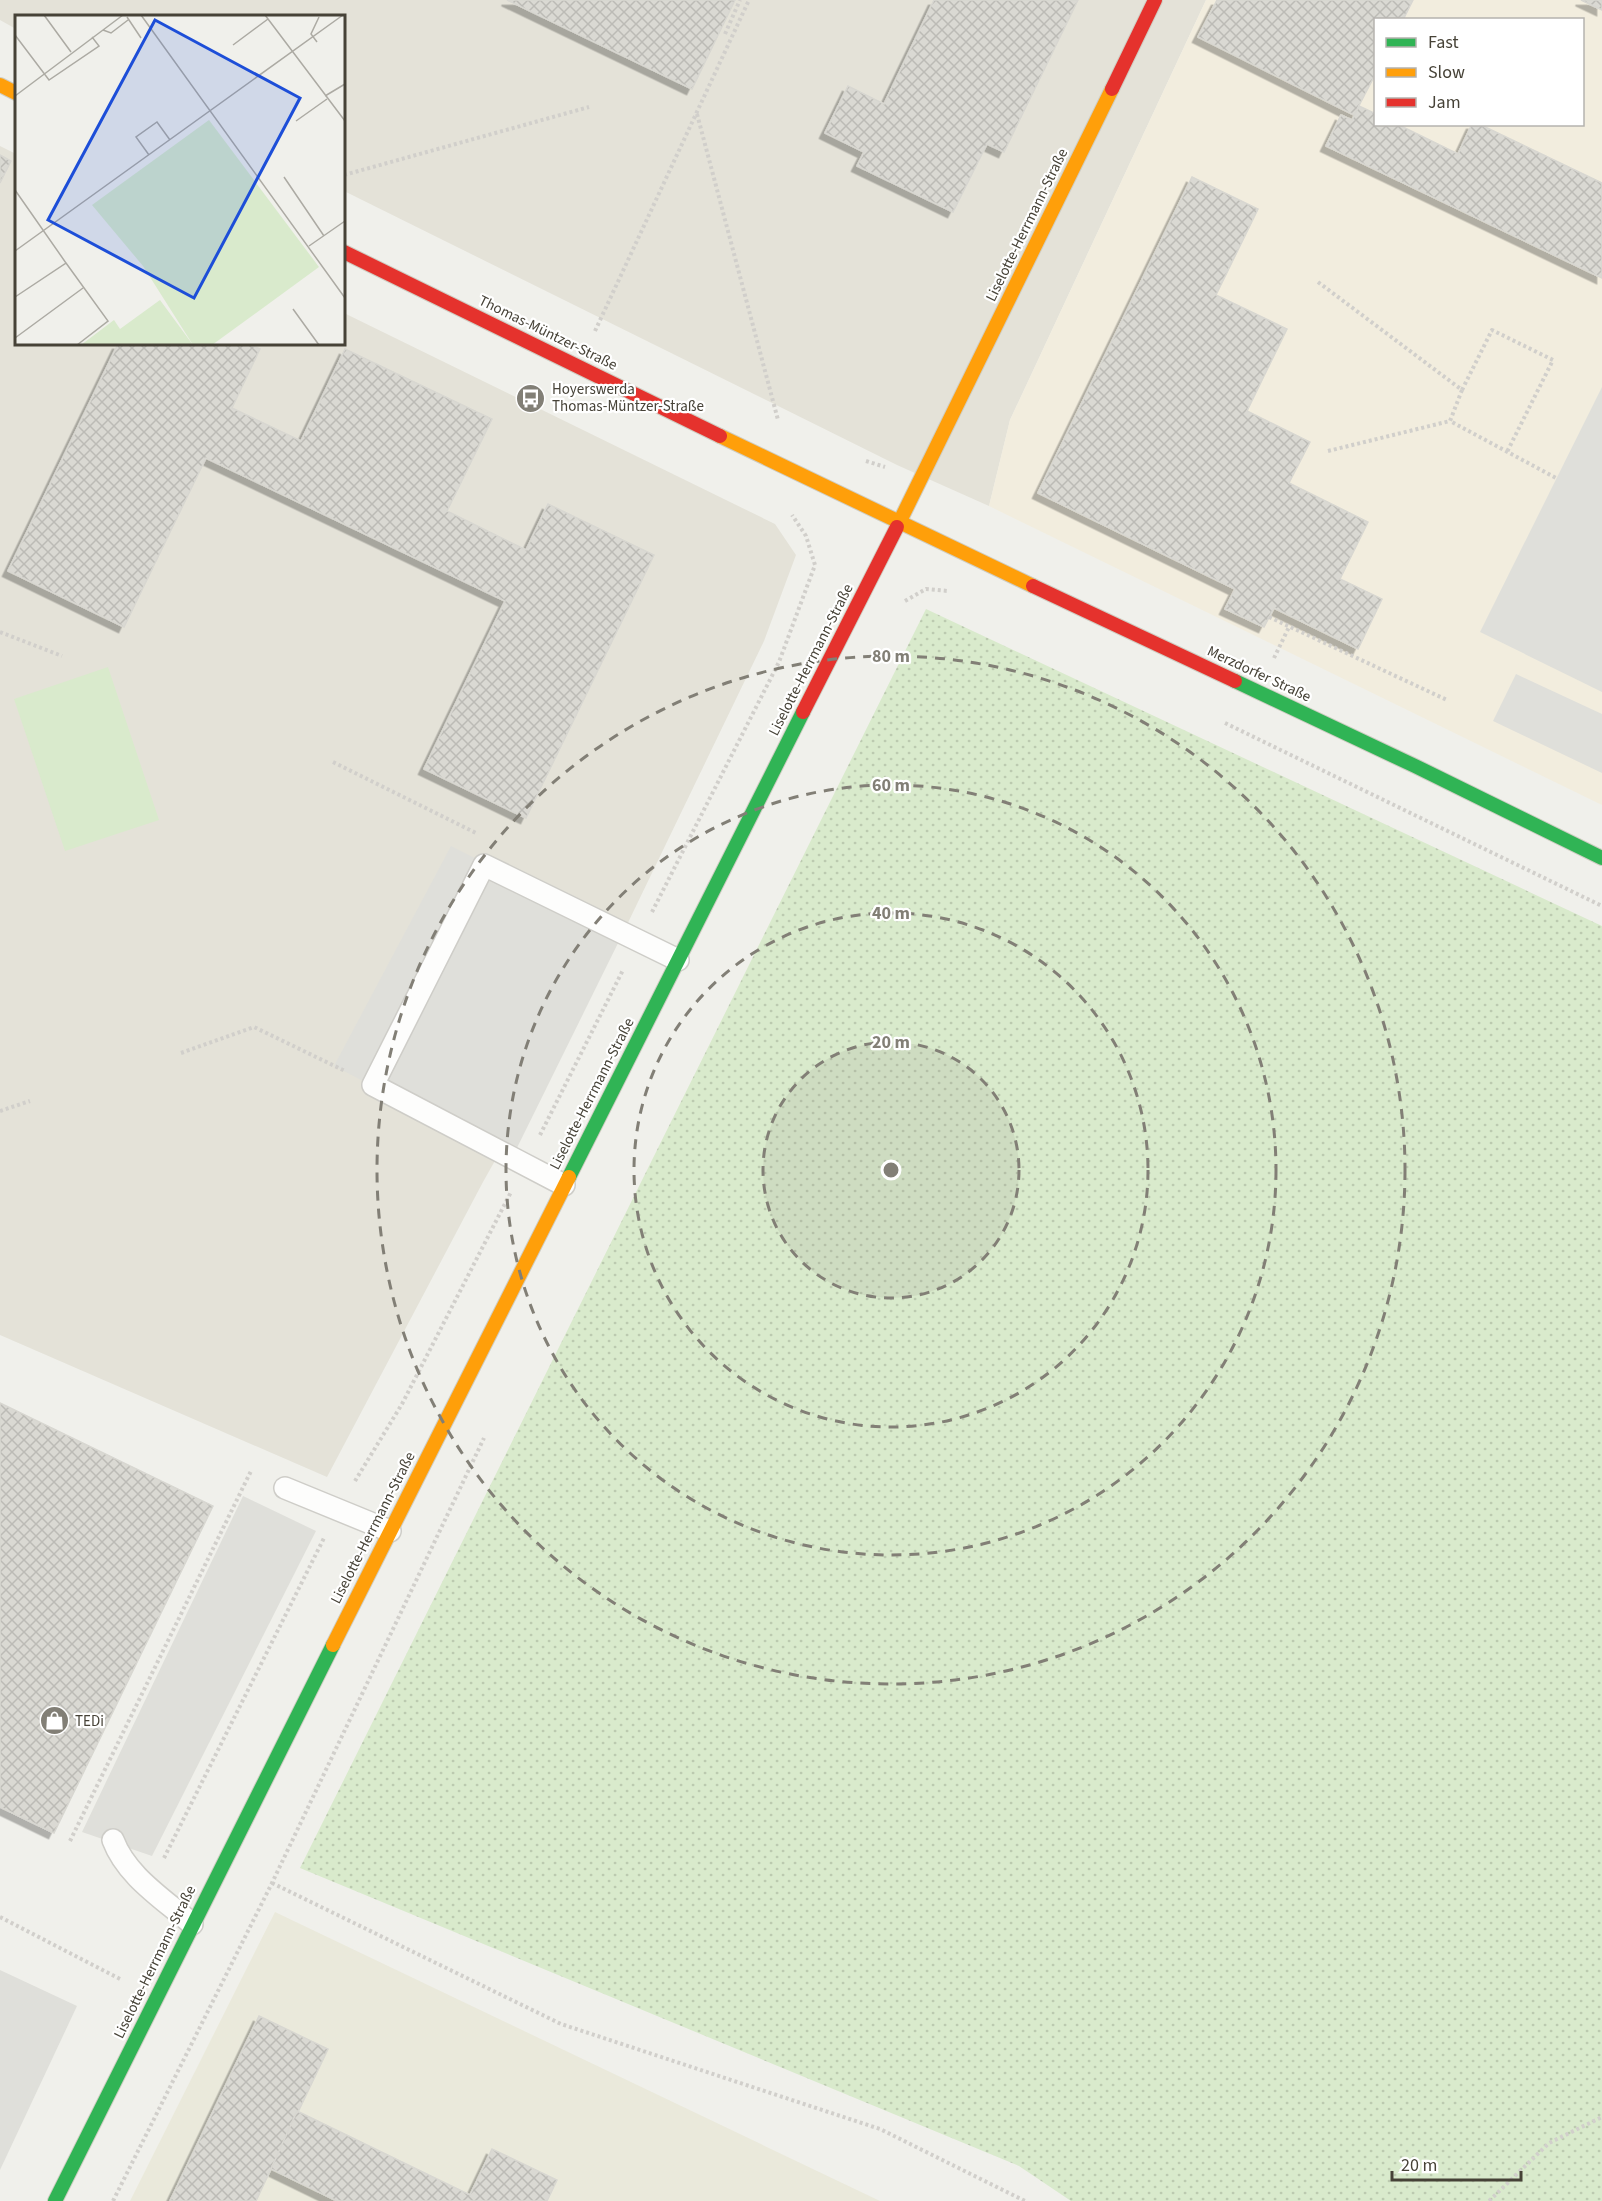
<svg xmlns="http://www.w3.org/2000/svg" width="1602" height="2201" font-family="'Source Sans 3',sans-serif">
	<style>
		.residential { fill: #e4e2d8 }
		.commercial { fill: #f2edde; fill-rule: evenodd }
		.education { fill: #eae9db }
		.grass { fill: url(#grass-dots) }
		.garden { fill: #d9eacc }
		.parking { fill: #dfdfda }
		.building { fill: url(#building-cross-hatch); stroke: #d8d7d1; stroke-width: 1.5; filter: url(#shadow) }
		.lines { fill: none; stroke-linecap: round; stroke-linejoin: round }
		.lane-casing { stroke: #cecdc8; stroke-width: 24 }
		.fast-casing { stroke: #cfcdc2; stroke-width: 16 }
		.slow-casing { stroke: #cfcdc2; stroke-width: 16 }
		.jam-casing { stroke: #cfcdc2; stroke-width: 16 }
		.path { stroke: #d1cfcb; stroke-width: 4; stroke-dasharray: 3 3; stroke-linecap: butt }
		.lane { stroke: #fdfdfc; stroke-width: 21 }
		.fast { stroke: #30b455; stroke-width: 14 }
		.slow { stroke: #ff9f0a; stroke-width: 14 }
		.jam { stroke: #e5322d; stroke-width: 14 }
		.ring { fill: none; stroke: #827f76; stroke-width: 3; stroke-dasharray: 10 8 }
		.labels { text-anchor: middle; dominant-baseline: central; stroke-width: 4.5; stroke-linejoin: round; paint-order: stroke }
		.street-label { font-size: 15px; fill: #464237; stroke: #fff }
		.poi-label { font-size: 15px; fill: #464237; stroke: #fff; text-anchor: start }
		.inset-road { fill: none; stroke: #acaaa3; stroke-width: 1.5 }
		.view { fill: #1d4ed8; fill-opacity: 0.15; stroke: #1d4ed8; stroke-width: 3 }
		.inset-edge { fill: none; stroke: #464237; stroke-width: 3 }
		.centre { fill: #827f76; stroke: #fff; stroke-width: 3 }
		.ring-label { font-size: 18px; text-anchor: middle; font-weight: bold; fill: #827f76; stroke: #fff; stroke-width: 4.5; stroke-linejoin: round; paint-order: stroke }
	</style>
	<defs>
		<pattern id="grass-dots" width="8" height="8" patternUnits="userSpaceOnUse" patternTransform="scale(1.5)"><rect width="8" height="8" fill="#d9eacc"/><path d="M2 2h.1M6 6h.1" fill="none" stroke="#bccab0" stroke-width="1.8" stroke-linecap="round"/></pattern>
		<pattern id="building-cross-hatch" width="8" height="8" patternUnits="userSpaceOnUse" patternTransform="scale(1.5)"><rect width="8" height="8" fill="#dad9d3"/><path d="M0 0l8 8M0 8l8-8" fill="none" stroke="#bcbbb6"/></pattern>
		<filter id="shadow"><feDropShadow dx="-5.5" dy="5.5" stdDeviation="0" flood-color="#0004"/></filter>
	</defs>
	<rect width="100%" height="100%" fill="#f0f0eb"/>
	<!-- residential -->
	<g class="residential">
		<polygon points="0,0 1206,0 1010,420 989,506 897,465 344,191 344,16 16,16 16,29 0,20"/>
		<polygon points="0,146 16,154 16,344 344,344 344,313 775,524 796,555 764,641 623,933 483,1182 327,1477 0,1335"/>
	</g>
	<!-- commercial -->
	<path class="commercial" d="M1206 0H1602V805L989 506 1010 420ZM1376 20H1582V124H1376Z"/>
	<!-- education -->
	<polygon class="education" points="275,1912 880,2201 130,2201"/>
	<!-- grass -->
	<polygon class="grass" points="926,609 1602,926 1602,2201 1071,2201 1019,2166 300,1868"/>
	<!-- garden -->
	<polygon class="garden" points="108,667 159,820 65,851 14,699"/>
	<!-- parking -->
	<g class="parking">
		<polygon points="1602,387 1602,692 1480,632"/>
		<polygon points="1516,674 1602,714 1602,773 1493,721"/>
		<polygon points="451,846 623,933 512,1158 334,1066"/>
		<polygon points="243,1496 316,1531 152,1856 82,1832"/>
		<polygon points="0,1970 77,2006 0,2170"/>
	</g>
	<!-- building -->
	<g class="building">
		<polygon points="507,0 735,0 692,89"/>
		<polygon points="934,0 1078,0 1004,152 987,144 953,212 857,166 864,152 825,133 848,86 884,104"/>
		<polygon points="1217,0 1413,0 1403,20 1376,20 1376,73 1354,115 1198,37"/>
		<polygon points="1581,0 1602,0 1602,10"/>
		<polygon points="1359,106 1376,114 1376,124 1397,124 1458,154 1472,124 1479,124 1602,183 1602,278 1326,146 1341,115 1352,120"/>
		<polygon points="0,155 11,161 0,183"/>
		<polygon points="1192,177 1258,209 1216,295 1287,329 1247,411 1310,442 1289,483 1368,522 1340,579 1382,599 1358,649 1274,608 1264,627 1225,609 1235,589 1038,493"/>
		<polygon points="118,344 248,344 260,349 232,408 301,441 345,349 492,419 447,511 526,550 548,504 654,555 526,818 424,769 505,601 206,458 124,627 8,571"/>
		<polygon points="0,1403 213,1506 54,1833 0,1807"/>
		<polygon points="259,2016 328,2049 271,2169 256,2201 170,2201"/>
		<polygon points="297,2111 470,2195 492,2149 557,2180 547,2201 337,2201 271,2169"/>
	</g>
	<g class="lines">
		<defs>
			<g id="lane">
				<polyline points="564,1185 373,1085 484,865 678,960"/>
				<polyline points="285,1488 390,1531"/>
				<path d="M113 1840C127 1877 164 1899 192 1924"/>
			</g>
			<g id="fast">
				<polyline points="1235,681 1415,766 1602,858"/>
				<polyline points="569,1177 803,712"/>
				<polyline points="55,2201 333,1645"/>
			</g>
			<g id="slow">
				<polyline points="0,85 16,93"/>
				<polyline points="720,436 1033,586"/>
				<polyline points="897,527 1112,89"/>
				<polyline points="333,1645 569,1177"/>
			</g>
			<g id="jam">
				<polyline points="1112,89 1155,0"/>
				<polyline points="344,252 720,436"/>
				<polyline points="1033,586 1235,681"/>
				<polyline points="803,712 897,527"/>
			</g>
		</defs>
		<!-- lane casing -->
		<use href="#lane" class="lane-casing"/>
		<!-- fast casing -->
		<use href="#fast" class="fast-casing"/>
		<!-- slow casing -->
		<use href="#slow" class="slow-casing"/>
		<!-- jam casing -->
		<use href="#jam" class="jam-casing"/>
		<!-- path -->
		<g class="path">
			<polyline points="725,34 740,0"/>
			<polyline points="697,114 778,420"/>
			<polyline points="344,175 589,107"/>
			<polyline points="1318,282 1462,390 1450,421 1556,478"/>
			<polyline points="595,331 749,0"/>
			<polyline points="1462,390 1492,330 1553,360 1507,452"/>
			<polyline points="1328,451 1450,421"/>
			<polyline points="866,461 885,467"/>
			<polyline points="905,601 926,589 948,591"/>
			<polyline points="1269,617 1447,700"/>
			<polyline points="0,632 62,656"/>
			<polyline points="1274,658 1289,627"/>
			<polyline points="1225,723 1602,906"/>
			<polyline points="333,762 476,833"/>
			<polyline points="652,912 779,662 815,565 806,536 792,515"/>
			<polyline points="181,1053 254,1027 345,1071"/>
			<polyline points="0,1111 30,1101"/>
			<polyline points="540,1135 623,970"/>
			<polyline points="355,1481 402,1404 511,1192"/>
			<polyline points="70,1841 251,1471"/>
			<polyline points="164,1858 324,1538"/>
			<polyline points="272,1883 561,2024 880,2129 1025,2201"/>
			<polyline points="0,1917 122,1980"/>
			<polyline points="113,2201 272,1883 484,1438"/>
			<polyline points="1489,2201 1549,2143 1602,2117"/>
		</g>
		<!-- lane -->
		<use href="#lane" class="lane"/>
		<!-- fast -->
		<use href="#fast" class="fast"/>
		<!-- slow -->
		<use href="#slow" class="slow"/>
		<!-- jam -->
		<use href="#jam" class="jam"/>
	</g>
	<!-- distance rings -->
	<circle cx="891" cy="1170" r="128" fill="#827f76" fill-opacity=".12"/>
	<g class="ring">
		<circle cx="891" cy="1170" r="128"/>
		<circle cx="891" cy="1170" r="257"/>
		<circle cx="891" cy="1170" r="385"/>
		<circle cx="891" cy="1170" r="514"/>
	</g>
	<!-- icons -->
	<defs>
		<symbol id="bus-disc" viewBox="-11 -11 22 22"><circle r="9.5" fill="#827f76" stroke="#fff"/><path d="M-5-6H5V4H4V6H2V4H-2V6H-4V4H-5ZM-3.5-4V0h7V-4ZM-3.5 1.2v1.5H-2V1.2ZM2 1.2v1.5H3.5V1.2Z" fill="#fff"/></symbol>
		<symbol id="shop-disc" viewBox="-11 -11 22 22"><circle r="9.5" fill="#827f76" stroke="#fff"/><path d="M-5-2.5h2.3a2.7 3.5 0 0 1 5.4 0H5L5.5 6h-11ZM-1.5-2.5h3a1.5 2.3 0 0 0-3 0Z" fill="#fff"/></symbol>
	</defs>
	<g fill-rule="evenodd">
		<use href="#bus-disc" x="514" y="382" width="33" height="33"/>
		<use href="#shop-disc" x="38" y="1704" width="33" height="33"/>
	</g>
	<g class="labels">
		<!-- street labels -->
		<g class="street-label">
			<text transform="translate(1027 225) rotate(-64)">Liselotte-Herrmann-Straße</text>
			<text transform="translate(548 333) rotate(26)">Thomas-Müntzer-Straße</text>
			<text transform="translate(811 660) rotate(-63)">Liselotte-Herrmann-Straße</text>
			<text transform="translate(1259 674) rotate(25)">Merzdorfer Straße</text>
			<text transform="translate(592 1094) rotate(-63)">Liselotte-Herrmann-Straße</text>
			<text transform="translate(373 1528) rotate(-63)">Liselotte-Herrmann-Straße</text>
			<text transform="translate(155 1962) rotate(-64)">Liselotte-Herrmann-Straße</text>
		</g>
		<!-- poi labels -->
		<g class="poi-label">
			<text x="552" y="389">Hoyerswerda<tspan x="552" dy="17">Thomas-Müntzer-Straße</tspan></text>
			<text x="75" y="1721">TEDi</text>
		</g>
	</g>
	<!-- overview -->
	<g transform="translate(15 15)">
		<rect width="330" height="330" fill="#f0f0eb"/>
		<path d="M194 105 304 252 197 330H178L128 251 77 190Z" fill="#d9eacc"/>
		<path d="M145 285 178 330H66L99 305 105 314Z" fill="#d9eacc"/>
		<path class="inset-road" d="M29 0 56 37M126 0 330 283M250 0 330 106M112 2 126 23M88 15 96 18 113 5M0 20 34 65 84 31 77 22M302 27 296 19 304 2M218 30 253 4M0 81 108 0M310 81 330 69M281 106 312 84M134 140 121 122 142 107 155 125M269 162 309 221M0 175 51 248 0 282M294 231 330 206M0 236 328 0M51 248 93 306 62 330M278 294 304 330M0 323 68 273"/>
		<path class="view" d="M140 5 285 83 179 283 33 205Z"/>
		<rect width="330" height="330" class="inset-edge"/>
	</g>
	<circle cx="891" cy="1170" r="9" class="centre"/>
	<g class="ring-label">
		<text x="891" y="662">80 m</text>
		<text x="891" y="791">60 m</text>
		<text x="891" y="919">40 m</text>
		<text x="891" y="1048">20 m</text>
	</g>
	<!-- legend -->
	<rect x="1374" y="18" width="210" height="108" fill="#ffffff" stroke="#b5b3af" stroke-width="1.5"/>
	<rect x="1386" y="38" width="30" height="9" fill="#30b455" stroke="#b5b3af" stroke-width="1.5"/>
	<text x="1428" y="48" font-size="18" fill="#464237">Fast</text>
	<rect x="1386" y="68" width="30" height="9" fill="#ff9f0a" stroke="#b5b3af" stroke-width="1.5"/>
	<text x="1428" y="78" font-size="18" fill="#464237">Slow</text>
	<rect x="1386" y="98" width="30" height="9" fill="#e5322d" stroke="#b5b3af" stroke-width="1.5"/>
	<text x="1428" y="108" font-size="18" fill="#464237">Jam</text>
	<!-- scale -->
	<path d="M1392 2171v9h129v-9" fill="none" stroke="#464237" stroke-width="3"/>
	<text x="1401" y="2171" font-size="18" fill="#464237" stroke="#ffffff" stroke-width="4.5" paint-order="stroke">20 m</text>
</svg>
